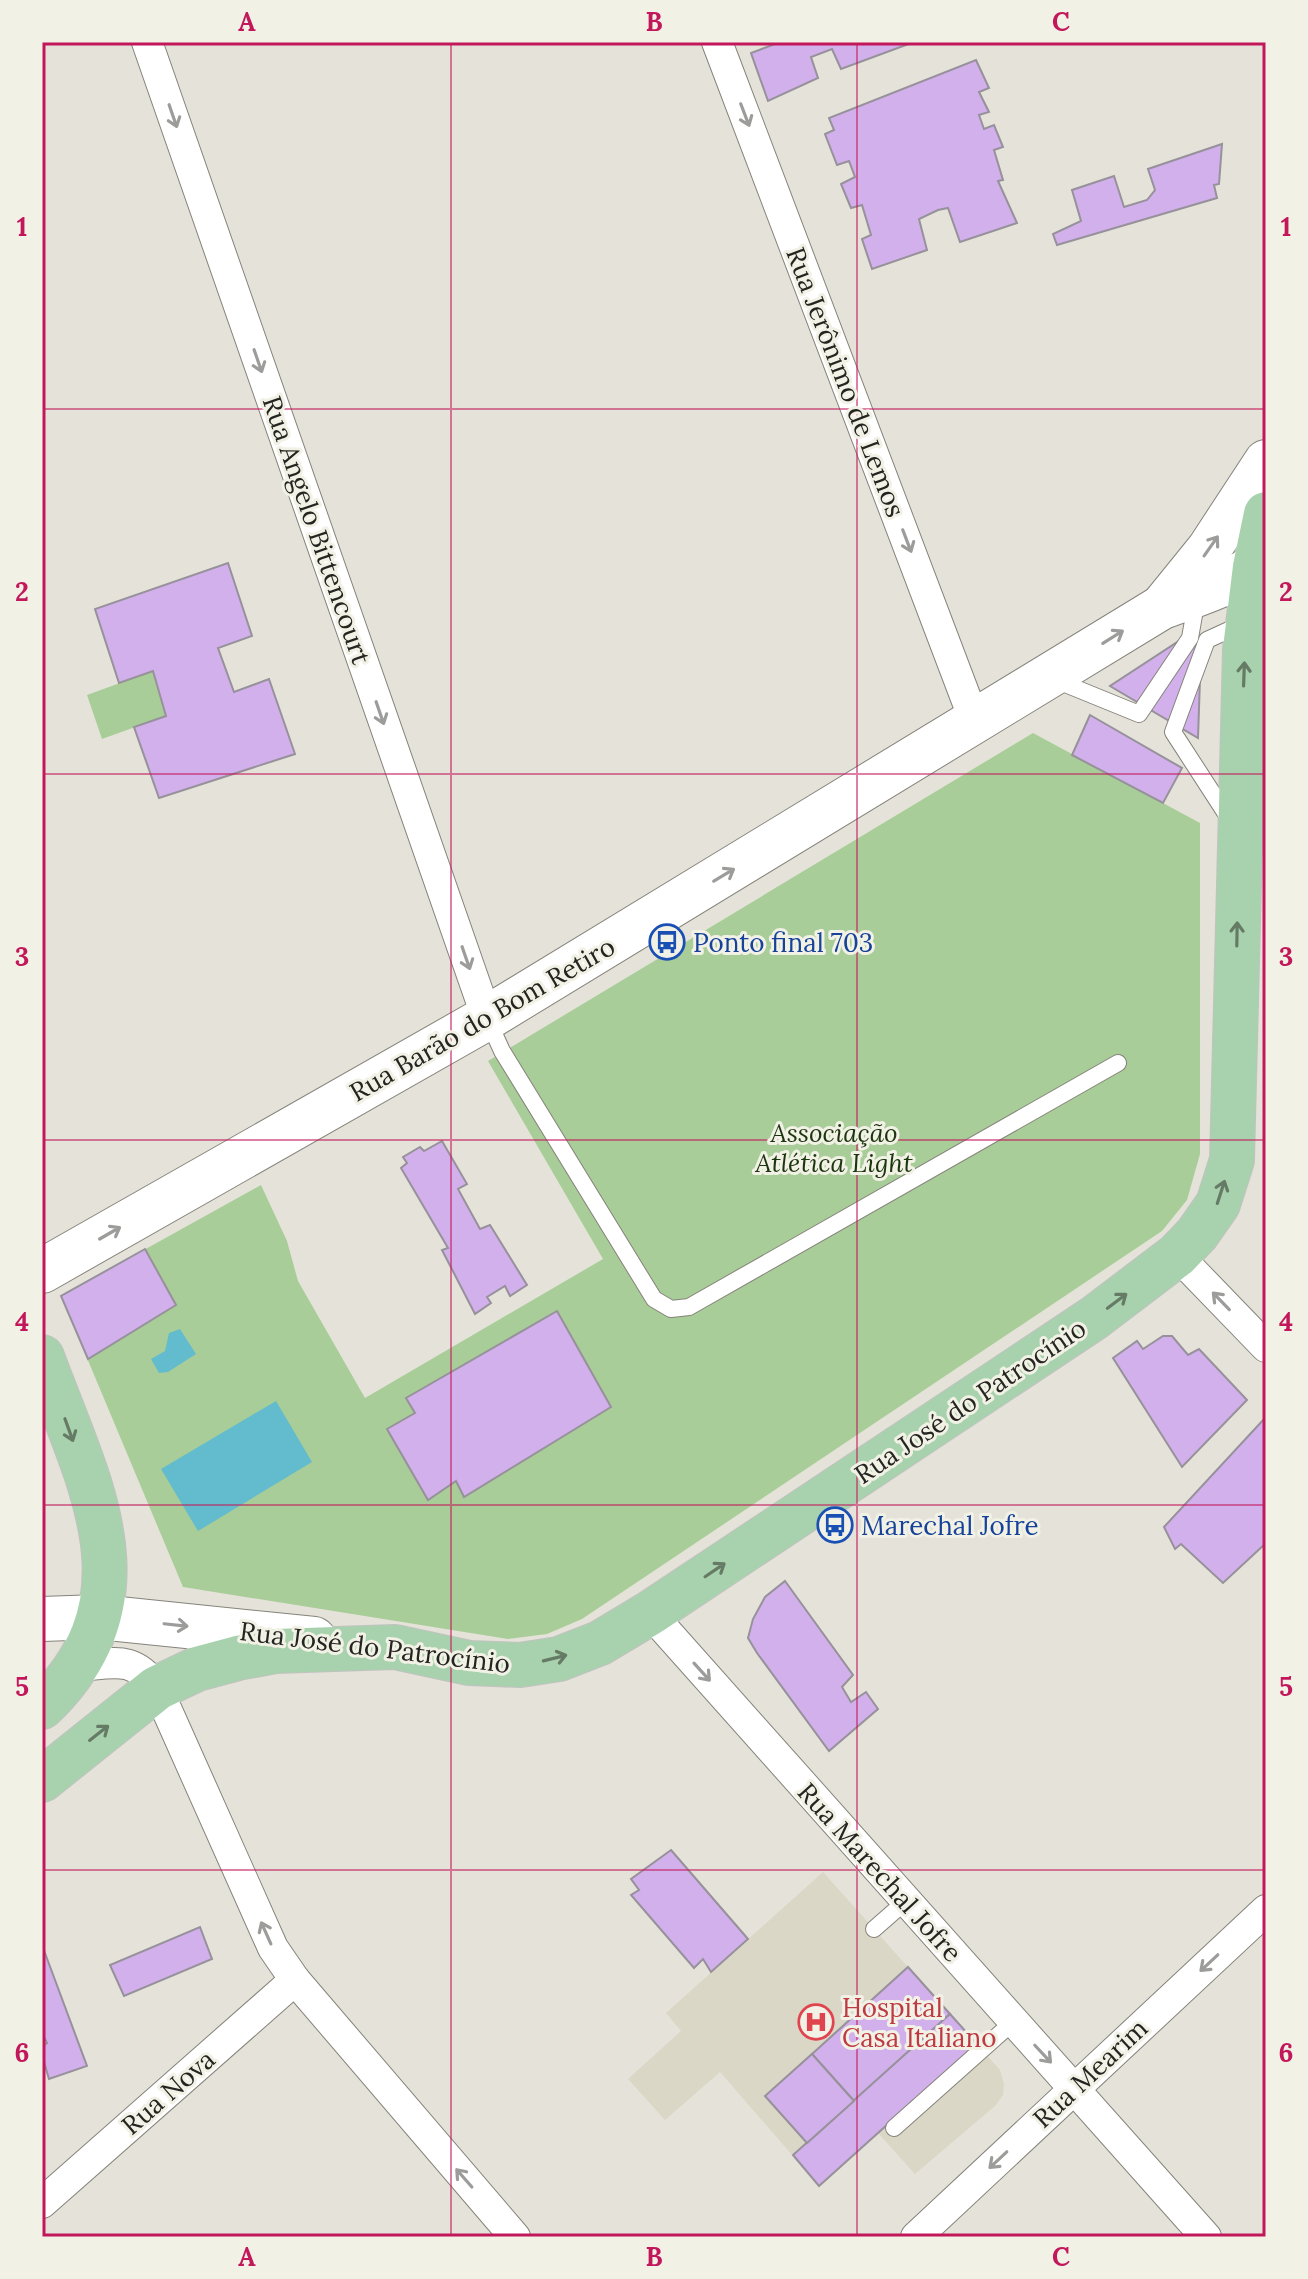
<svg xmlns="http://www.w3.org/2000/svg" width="1308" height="2279" font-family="Lora,serif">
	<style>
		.built { fill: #dad7c6 }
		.green { fill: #a8cd98 }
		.water { fill: #62bccd }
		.building { fill: #d2b0eb; stroke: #96919a; stroke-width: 2 }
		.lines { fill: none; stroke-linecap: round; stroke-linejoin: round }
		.lane-casing { stroke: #85837a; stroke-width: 18 }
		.street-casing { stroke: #85837a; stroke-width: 32 }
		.secondary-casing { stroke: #85837a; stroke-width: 46 }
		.primary-casing { stroke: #c2c2c1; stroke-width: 46 }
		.lane { stroke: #fff; stroke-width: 16 }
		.street { stroke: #fff; stroke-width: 30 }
		.secondary { stroke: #fff; stroke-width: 44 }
		.primary { stroke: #a8d2ad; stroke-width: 44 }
		.oneway { stroke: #9c9c9b }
		.oneway2 { stroke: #667b66 }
		.grid { fill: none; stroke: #c2185b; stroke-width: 2; stroke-opacity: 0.55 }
		.labels { text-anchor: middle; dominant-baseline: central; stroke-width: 6; stroke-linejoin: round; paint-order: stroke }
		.street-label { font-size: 26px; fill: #242420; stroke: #f2f1e6 }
		.transit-label { font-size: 26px; fill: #164399; stroke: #f2f1e6; text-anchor: start }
		.park-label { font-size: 26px; font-style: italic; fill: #1b350d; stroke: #f2f1e6 }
		.health-label { font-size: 26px; fill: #be3a42; stroke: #f2f1e6; text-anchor: start }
		.neatline { fill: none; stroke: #c2185b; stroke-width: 3 }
		.grid-label { font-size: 26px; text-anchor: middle; font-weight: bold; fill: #c2185b }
	</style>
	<rect width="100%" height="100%" fill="#e5e3d9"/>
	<!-- built -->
	<polygon class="built" points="823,1872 1000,2070 1004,2084 1003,2095 995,2106 915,2174 878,2133 819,2186 720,2072 665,2120 628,2079 681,2031 666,2013"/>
	<!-- green -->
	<g class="green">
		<polygon points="153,671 166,716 102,739 87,695"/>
		<polygon points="1033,733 1200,823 1200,1154 1187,1200 1162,1231 582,1619 547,1634 508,1639 183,1587 61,1296 261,1185 287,1241 298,1281 365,1398 603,1259 488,1061"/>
	</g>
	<!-- water -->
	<g class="water">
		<polygon points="180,1329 196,1354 168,1372 159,1373 151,1359 165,1351 169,1333"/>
		<polygon points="276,1401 312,1462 198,1531 161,1469"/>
	</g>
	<!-- building -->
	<g class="building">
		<polygon points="780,42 914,42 841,69 832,49 811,57 818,78 768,101 751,53"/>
		<polygon points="976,60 989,88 979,92 989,112 979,115 984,129 994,125 1003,147 994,150 1003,180 998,181 1017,223 960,242 948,208 938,210 919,219 927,250 872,269 862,239 871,235 862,205 851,208 841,184 855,177 849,161 837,165 825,134 834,130 829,118"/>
		<polygon points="1222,144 1219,184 1214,185 1217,198 1057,245 1053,234 1081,221 1072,190 1114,176 1124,207 1147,200 1155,190 1148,169"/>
		<polygon points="228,563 252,636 218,648 234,692 269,679 295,754 159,798 134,727 166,716 153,671 119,683 95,609"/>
		<polygon points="1182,639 1201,649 1198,738 1110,686"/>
		<polygon points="1090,715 1182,768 1163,803 1072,755"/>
		<polygon points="442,1141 467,1184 458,1189 480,1229 490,1225 527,1285 510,1296 505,1286 487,1297 491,1303 475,1314 442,1250 448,1248 401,1168 407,1163 403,1157 420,1147 424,1151"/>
		<polygon points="145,1249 176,1305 88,1359 61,1296"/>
		<polygon points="557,1311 611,1407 464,1497 456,1481 428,1500 387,1429 415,1413 406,1398"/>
		<polygon points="1163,1336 1172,1336 1188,1355 1199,1349 1247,1400 1182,1467 1113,1358 1137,1341 1143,1349"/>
		<polygon points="1264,1419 1266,1543 1223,1583 1181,1544 1175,1549 1164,1527"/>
		<polygon points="785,1581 853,1675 842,1687 851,1702 866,1692 878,1709 829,1751 757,1653 748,1638 753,1619 765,1597"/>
		<polygon points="671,1850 748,1939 711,1972 703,1959 694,1968 631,1895 639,1890 631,1879"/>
		<polygon points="200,1927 212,1959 124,1996 110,1965"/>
		<polygon points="42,1945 87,2066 49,2079 42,2055 42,2046 47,2043 42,2033"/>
		<polygon points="908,1967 950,2014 854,2101 812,2054"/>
		<polygon points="950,2014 977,2044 819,2186 793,2155"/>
		<polygon points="812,2054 854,2101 807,2143 765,2096"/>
	</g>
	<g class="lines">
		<defs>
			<g id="lane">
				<polyline points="1053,679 1139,714 1190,638 1197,598"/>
				<polyline points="1230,820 1173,732 1207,640 1242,624"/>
				<polyline points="487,1018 502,1051 654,1299 671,1309 689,1307 1118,1063"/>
				<polyline points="874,1929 906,1901"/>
				<polyline points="894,2128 1013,2022"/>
			</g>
			<g id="street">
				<polyline points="147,42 487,1018"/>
				<polyline points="717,42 975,722"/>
				<polyline points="1177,1255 1266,1347"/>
				<polyline points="650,1613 1206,2237"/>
				<path d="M79 1666C116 1663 133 1655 157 1688L273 1948 295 1980 515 2237"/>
				<polyline points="42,2203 295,1980"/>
				<polyline points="916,2237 1266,1910"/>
			</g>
			<g id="secondary">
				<polyline points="1162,607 1209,549 1266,462"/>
				<path d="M42 1271 487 1018 1162 607C1198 594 1236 583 1266 557"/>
				<polyline points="42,1619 99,1617 314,1639"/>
			</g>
			<g id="primary">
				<path d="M42 1357C87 1480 157 1597 42 1707"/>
				<polyline points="42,1780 157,1688 197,1669 238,1658 276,1651 395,1647 469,1663 520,1665 559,1659 600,1643 650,1613 1094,1318 1177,1255 1197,1234 1218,1204 1232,1160 1245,649 1255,567 1266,514"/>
			</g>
		</defs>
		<!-- lane casing -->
		<use href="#lane" class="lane-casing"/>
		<!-- street casing -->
		<use href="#street" class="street-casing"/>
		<!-- secondary casing -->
		<use href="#secondary" class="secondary-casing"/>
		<!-- primary casing -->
		<use href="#primary" class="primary-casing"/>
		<!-- lane -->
		<use href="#lane" class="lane"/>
		<!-- street -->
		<use href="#street" class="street"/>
		<!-- secondary -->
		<use href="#secondary" class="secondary"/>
		<!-- primary -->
		<use href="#primary" class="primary"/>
	</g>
	<!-- one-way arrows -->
	<defs><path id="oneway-shaft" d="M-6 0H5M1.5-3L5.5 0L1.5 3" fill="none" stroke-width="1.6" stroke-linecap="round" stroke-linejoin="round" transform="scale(2)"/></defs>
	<g class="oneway">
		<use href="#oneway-shaft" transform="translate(745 115) rotate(69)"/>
		<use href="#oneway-shaft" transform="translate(173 116) rotate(71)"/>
		<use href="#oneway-shaft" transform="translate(258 361) rotate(71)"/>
		<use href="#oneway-shaft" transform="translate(907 541) rotate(69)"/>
		<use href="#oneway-shaft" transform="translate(1211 546) rotate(-55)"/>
		<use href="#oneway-shaft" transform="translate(1113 637) rotate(-32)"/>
		<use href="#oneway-shaft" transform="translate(380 713) rotate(71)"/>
		<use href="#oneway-shaft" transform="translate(724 875) rotate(-31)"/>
		<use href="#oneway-shaft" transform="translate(466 958) rotate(71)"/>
		<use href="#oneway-shaft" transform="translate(110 1233) rotate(-30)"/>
		<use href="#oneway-shaft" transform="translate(1221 1301) rotate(-134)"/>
		<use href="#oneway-shaft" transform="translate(176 1625) rotate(6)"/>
		<use href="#oneway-shaft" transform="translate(702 1672) rotate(48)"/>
		<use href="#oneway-shaft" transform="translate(266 1933) rotate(-114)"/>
		<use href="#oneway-shaft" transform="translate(1209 1963) rotate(137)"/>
		<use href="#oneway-shaft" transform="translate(1043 2054) rotate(47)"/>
		<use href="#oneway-shaft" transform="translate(998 2160) rotate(137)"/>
		<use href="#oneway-shaft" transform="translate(464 2178) rotate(-131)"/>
	</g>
	<g class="oneway2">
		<use href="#oneway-shaft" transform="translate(1244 674) rotate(-88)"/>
		<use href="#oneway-shaft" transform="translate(1237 934) rotate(-89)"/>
		<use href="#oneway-shaft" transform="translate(1221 1192) rotate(-72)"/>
		<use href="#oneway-shaft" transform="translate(1117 1301) rotate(-37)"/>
		<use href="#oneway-shaft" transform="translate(69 1430) rotate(70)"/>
		<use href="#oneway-shaft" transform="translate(715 1570) rotate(-34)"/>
		<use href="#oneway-shaft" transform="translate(555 1658) rotate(-14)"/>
		<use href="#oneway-shaft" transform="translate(99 1733) rotate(-38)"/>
	</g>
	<!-- grid -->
	<path class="grid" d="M451 42V2237M857 42V2237M42 409H1266M42 774H1266M42 1140H1266M42 1505H1266M42 1870H1266"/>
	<!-- icons -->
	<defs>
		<symbol id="bus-ring" viewBox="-11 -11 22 22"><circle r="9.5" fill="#f2f1e6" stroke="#1a4fb4" stroke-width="1.5"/><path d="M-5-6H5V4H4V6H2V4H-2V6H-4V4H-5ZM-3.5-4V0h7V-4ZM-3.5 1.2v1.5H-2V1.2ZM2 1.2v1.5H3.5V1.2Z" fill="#1a4fb4"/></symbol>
		<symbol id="hospital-ring" viewBox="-11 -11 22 22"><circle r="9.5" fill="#f2f1e6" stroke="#e0444e" stroke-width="1.5"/><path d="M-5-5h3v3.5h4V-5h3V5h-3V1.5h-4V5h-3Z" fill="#e0444e"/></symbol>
	</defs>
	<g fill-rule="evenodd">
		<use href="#bus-ring" x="647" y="922" width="40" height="40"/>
		<use href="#bus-ring" x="815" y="1505" width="40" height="40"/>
		<use href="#hospital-ring" x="796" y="2002" width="40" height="40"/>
	</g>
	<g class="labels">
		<!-- street labels -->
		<g class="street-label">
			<text transform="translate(846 382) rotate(69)">Rua Jerônimo de Lemos</text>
			<text transform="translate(317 530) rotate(71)">Rua Angelo Bittencourt</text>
			<text transform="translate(482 1019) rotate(-30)">Rua Barão do Bom Retiro</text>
			<text transform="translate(970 1401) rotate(-34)">Rua José do Patrocínio</text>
			<text transform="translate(375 1647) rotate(7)">Rua José do Patrocínio</text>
			<text transform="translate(880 1872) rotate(48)">Rua Marechal Jofre</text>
			<text transform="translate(1090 2073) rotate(-43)">Rua Mearim</text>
			<text transform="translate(168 2092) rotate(-41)">Rua Nova</text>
		</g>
		<!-- transit labels -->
		<g class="transit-label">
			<text x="693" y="942">Ponto final 703</text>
			<text x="861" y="1525">Marechal Jofre</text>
		</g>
		<!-- park labels -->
		<g class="park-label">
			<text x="834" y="1132">Associação<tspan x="834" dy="30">Atlética Light</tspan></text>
		</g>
		<!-- health labels -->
		<g class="health-label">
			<text x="842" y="2007">Hospital<tspan x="842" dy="30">Casa Italiano</tspan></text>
		</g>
	</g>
	<!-- border -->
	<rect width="1308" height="2279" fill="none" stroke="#f2f1e6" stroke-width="88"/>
	<rect x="44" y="44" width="1220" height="2191" class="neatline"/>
	<g class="grid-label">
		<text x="247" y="31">A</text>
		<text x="654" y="31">B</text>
		<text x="1061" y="31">C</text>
		<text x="22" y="236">1</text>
		<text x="1286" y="236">1</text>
		<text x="22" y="601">2</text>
		<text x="1286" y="601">2</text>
		<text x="22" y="966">3</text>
		<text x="1286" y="966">3</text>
		<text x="22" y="1331">4</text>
		<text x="1286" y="1331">4</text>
		<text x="22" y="1696">5</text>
		<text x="1286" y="1696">5</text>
		<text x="22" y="2062">6</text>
		<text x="1286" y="2062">6</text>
		<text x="247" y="2266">A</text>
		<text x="654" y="2266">B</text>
		<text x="1061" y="2266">C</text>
	</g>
</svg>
